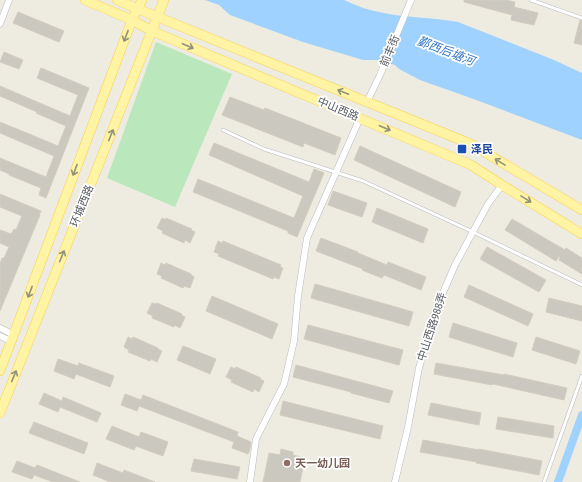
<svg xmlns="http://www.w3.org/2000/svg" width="582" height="482" font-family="'Fira Sans Condensed','Noto Sans SC',sans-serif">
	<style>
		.green { fill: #bae8bc }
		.water { fill: #9fd2ff }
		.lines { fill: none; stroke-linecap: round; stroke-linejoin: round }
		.canal { stroke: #9fd2ff; stroke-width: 8 }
		.building { fill: #cbc8c0; stroke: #d3cdbe }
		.service-casing { stroke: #b9bbc1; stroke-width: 4 }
		.minor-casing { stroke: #b9bbc1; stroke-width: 7 }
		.primary-casing { stroke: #fcd04b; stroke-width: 10 }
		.service { stroke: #fff; stroke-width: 3 }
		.minor { stroke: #fff; stroke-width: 6 }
		.primary { stroke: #fff3a4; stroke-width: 9 }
		.oneway { stroke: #93927a }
		.transit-dot { fill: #1a4fb4; stroke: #fff; stroke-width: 1.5 }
		.education-dot { fill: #8d6e63; stroke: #fff; stroke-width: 1.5 }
		.labels { text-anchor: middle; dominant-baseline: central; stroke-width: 3.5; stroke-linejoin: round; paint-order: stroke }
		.street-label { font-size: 11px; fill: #595d63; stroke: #fff }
		.transit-label { font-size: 11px; font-weight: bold; fill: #164399; stroke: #fff; text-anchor: start }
		.education-label { font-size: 11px; font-weight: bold; fill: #785e54; stroke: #fff; text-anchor: start }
		.water-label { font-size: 12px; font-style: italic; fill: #3777c3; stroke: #fff }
	</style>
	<rect width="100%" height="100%" fill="#eeebe1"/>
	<!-- green -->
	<polygon class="green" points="156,42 232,74 175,207 107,178"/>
	<!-- water -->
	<path class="water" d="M205 0H344C355 5 367 10 379 12 405 18 432 17 458 22L554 60 582 73V140L479 101 420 80 399 69 395 65 378 60H363L303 42 230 15 219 5Z"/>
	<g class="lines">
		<!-- canal -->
		<polyline class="canal" points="558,482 582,415"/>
	</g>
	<!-- building -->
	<g class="building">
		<polygon points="464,0 506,0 515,2 514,7 538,13 534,25 511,20 512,15 464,2"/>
		<polygon points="18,12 64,31 59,42 13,23"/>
		<polygon points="580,20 582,21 582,45 574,43"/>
		<polygon points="4,52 23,60 19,69 0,62"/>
		<polygon points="41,68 89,88 46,198 39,195 41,188 9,175 9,174 0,170 0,158 46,177 54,156 0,133 0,122 58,146 66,126 36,113 37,112 0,96 0,86 70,116 78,95 37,78"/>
		<polygon points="230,97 264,110 265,108 341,138 335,155 304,143 303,147 222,115"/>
		<polygon points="214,143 309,182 314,169 324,173 297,237 288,233 288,231 193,192 198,179 294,218 303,196 209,155"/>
		<polygon points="360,146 461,192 455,207 354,160"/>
		<polygon points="333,191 367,203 362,217 328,205"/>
		<polygon points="0,194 41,211 39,215 40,215 0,311 0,264 2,258 4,258 9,247 0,243 0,230 11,234 14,229 16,230 22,216 0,207"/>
		<polygon points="377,208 428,229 423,243 372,222"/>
		<polygon points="162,218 166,220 166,218 192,229 191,230 195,232 190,243 185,240 184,243 162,233 163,231 157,228"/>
		<polygon points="512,219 565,250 566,248 582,258 582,274 559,260 560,257 559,256 556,261 505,230"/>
		<polygon points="321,238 358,252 358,253 387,265 388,262 426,277 421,290 384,275 382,278 362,270 363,269 316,251"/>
		<polygon points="218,241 222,243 223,241 281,265 280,267 283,268 279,279 274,277 273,279 218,256 219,254 214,252"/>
		<polygon points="487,247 546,280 539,292 480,259"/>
		<polygon points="161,263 165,265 166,263 191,274 191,275 194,277 190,288 184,286 183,288 161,278 162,276 157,274"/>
		<polygon points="315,284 413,312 409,326 311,298"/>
		<polygon points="469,285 533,314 528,326 464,297"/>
		<polygon points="212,296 278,324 272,339 206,311"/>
		<polygon points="549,298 582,306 582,321 546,312"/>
		<polygon points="152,303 156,304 157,303 182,314 181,315 185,317 180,328 175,325 174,327 152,318 153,316 147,313"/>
		<polygon points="453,323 517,343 513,357 449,337"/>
		<polygon points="308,325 403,350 399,365 304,339"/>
		<polygon points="128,337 132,339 133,337 158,348 158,349 162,351 157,362 151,359 150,361 128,352 129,350 124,347"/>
		<polygon points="536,337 580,351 576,364 532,350"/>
		<polygon points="183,346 216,359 210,374 177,360"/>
		<polygon points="58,359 78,366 79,363 114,376 110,387 76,374 74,379 54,371"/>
		<polygon points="436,363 504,375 504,374 567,388 564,400 493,384 492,385 434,374"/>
		<polygon points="296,365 393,391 389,403 351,393 351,392 293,377"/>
		<polygon points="231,367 235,369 236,367 261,378 260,379 264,381 259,392 254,389 253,392 231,382 232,380 226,377"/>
		<polygon points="44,393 62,401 63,397 101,413 97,422 60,407 58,412 39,404"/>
		<polygon points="125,394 141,400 143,395 238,432 237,436 251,442 250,449 248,454 232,448 234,442 139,406 137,411 121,405"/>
		<polygon points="283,401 383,426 380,439 280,415"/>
		<polygon points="431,403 481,413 479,425 428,415"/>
		<polygon points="498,417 554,426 553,438 496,429"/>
		<polygon points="34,422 88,443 84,454 29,433"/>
		<polygon points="112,426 139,437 141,432 168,442 163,456 136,446 134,450 106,439"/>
		<polygon points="423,440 479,450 479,449 542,461 539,475 476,463 477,462 420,452"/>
		<polygon points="281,449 293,452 293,455 305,458 300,482 263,482 269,453 280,455"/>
		<polygon points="194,459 240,467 237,479 191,471"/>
		<polygon points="17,461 35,468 37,465 80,482 53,482 34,475 32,479 12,472"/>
		<polygon points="97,463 123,473 124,470 155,482 110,482 93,475"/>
	</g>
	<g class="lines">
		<defs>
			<g id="service">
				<polyline points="531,0 582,18"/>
				<polyline points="223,130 264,149 363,181 473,232 582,285"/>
				<polyline points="544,482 582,376"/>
			</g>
			<g id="minor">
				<polyline points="0,24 9,0"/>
				<polyline points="367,102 380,75 411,0"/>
				<polyline points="0,328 14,335"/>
				<polyline points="0,336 11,341"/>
				<polyline points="250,482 256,439 284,384 294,341 298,296 307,238 360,118"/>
				<polyline points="395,482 408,427 419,368 435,311 455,265 488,204 502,185"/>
			</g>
			<g id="primary">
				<polyline points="85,0 132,20 152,31 471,165 502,185 582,234"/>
				<polyline points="117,0 138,9 471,144 582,210"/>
				<polyline points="0,371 132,20 142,0"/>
				<polyline points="0,413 164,0"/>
			</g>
		</defs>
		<!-- service casing -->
		<use href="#service" class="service-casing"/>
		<!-- minor casing -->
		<use href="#minor" class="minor-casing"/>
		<!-- primary casing -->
		<use href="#primary" class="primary-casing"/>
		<!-- service -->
		<use href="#service" class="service"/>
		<!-- minor -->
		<use href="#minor" class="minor"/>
		<!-- primary -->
		<use href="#primary" class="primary"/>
	</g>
	<!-- one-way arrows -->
	<defs><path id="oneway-shaft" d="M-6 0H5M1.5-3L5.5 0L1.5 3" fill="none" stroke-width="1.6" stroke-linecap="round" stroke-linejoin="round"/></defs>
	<g class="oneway">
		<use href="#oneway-shaft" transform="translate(126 36) rotate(111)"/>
		<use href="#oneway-shaft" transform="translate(188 46) rotate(23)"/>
		<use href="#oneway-shaft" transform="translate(343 92) rotate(-158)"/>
		<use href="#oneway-shaft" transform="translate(385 128) rotate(23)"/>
		<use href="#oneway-shaft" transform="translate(111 135) rotate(-68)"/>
		<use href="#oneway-shaft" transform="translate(500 162) rotate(-149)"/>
		<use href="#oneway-shaft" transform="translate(75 170) rotate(111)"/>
		<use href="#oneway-shaft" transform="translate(526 199) rotate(31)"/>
		<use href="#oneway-shaft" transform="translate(62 256) rotate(-68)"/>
		<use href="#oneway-shaft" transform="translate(30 292) rotate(111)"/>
		<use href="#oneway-shaft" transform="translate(14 376) rotate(-68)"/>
	</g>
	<!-- markers -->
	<rect class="transit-dot" x="457" y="144" width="10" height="10" rx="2"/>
	<circle class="education-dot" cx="287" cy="463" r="4"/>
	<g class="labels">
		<!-- street labels -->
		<g class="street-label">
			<text transform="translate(390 51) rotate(-67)">前丰街</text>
			<text transform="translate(338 109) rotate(23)">中山西路</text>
			<text transform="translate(82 206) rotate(-68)">环城西路</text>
			<text transform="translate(432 327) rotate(-72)">中山西路988弄</text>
		</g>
		<!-- transit labels -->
		<g class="transit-label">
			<text x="471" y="149">泽民</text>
		</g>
		<!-- education labels -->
		<g class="education-label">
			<text x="295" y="463">天一幼儿园</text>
		</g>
		<!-- water labels -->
		<g class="water-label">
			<text transform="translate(446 51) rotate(21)">鄞西后塘河</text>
		</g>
	</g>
</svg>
